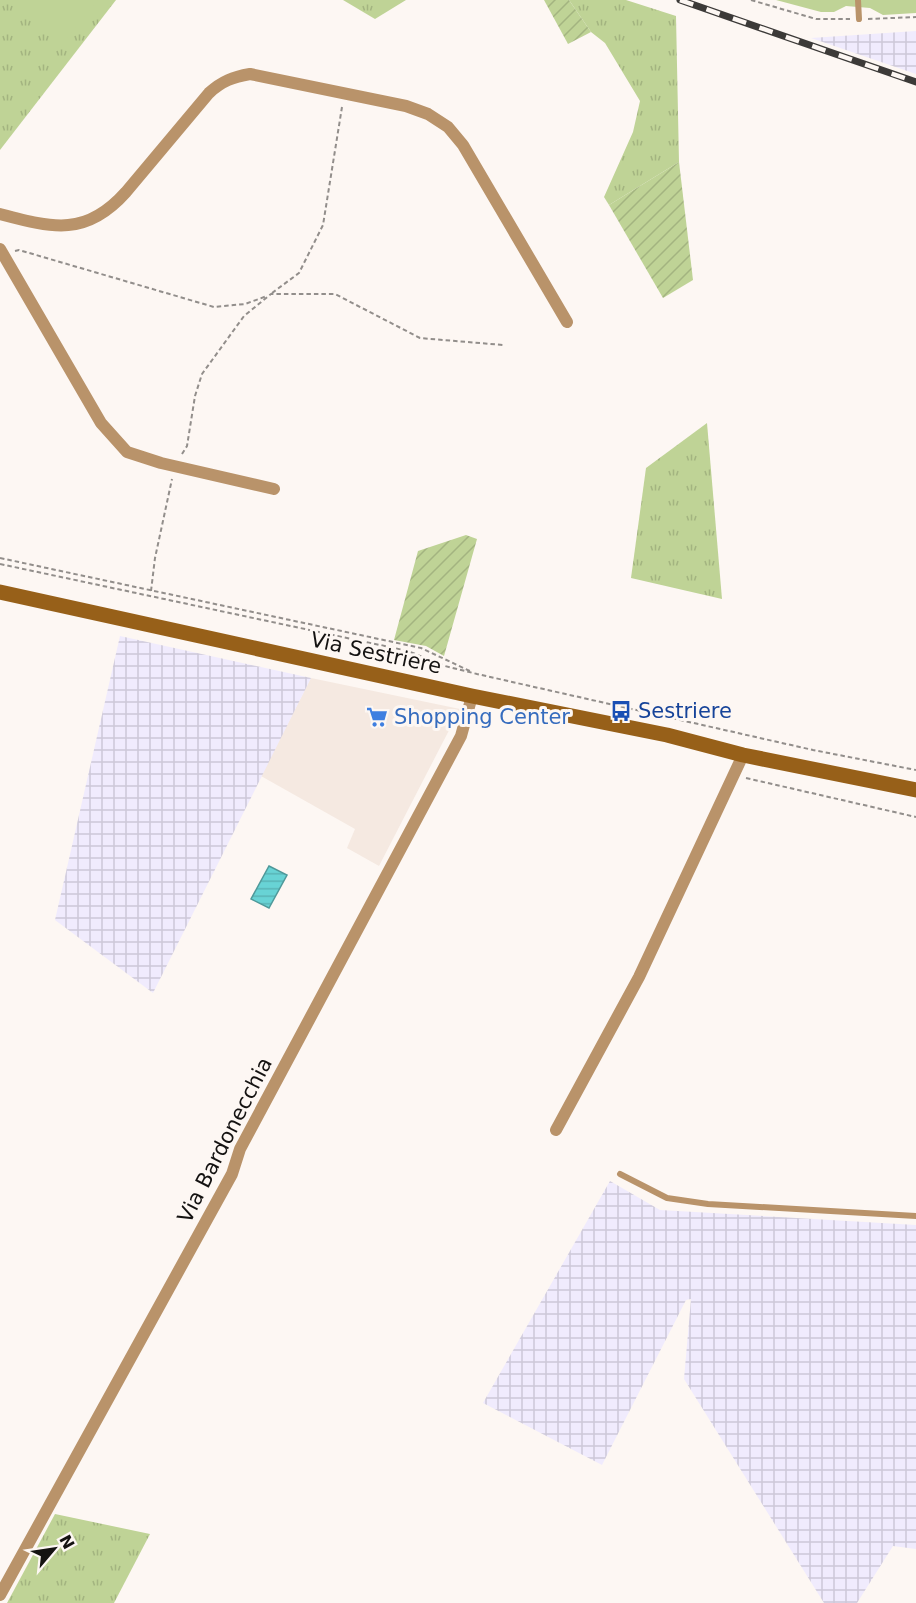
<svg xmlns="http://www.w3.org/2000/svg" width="916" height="1603" font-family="'DejaVu Sans',sans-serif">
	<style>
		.built { fill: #f5e9e1 }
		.industrial { fill: url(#industrial-grid) }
		.grass { fill: url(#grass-tufts) }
		.garden { fill: url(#garden-furrows) }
		.pitch { fill: #bfd396 }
		.water { fill: url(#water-rules); stroke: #4f999a; stroke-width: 1.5 }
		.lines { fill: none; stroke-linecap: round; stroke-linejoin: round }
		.path { stroke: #928e8b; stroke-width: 2; stroke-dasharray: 4.5 3; stroke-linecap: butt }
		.lane { stroke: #b9936a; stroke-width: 6 }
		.street { stroke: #b9936a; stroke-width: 12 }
		.secondary { stroke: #976019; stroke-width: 15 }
		.rail-casing { stroke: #3c3a38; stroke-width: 7 }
		.rail { stroke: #fdf7f3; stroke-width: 4.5; stroke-dasharray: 14; stroke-linecap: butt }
		.labels { text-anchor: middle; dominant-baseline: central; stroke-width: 6; stroke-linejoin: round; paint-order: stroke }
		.street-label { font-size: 21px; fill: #141211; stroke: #fdf7f3 }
		.transit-label { font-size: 21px; fill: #164399; stroke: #fdf7f3; text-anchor: start }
		.shop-label { font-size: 21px; fill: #366cbe; stroke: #fdf7f3; text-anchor: start }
	</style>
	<defs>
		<pattern id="industrial-grid" width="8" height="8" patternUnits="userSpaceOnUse" patternTransform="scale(1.5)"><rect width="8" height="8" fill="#f0ebfd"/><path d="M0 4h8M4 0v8" fill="none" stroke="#cdc8d8"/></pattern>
		<pattern id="grass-tufts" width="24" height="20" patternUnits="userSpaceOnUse" patternTransform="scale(1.5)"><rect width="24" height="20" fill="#bfd396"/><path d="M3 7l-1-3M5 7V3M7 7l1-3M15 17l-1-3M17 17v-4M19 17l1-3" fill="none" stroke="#a3b480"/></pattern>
		<pattern id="garden-furrows" width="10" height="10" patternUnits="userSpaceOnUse" patternTransform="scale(1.5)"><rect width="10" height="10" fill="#bfd396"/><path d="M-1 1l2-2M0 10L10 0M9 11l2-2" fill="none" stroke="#a3b480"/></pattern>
		<pattern id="water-rules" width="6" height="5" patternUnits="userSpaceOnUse" patternTransform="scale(1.5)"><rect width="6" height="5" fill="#68d3d5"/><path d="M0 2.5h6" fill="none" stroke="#59b4b6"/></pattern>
	</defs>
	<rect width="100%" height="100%" fill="#fdf7f3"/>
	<!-- built -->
	<polygon class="built" points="311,678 460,709 379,866 347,848 355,829 261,776"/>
	<!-- industrial -->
	<g class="industrial">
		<polygon points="916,31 916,74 811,38"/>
		<polygon points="120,636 311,678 153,993 55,920"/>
		<polygon points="610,1181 660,1210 916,1225 916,1549 893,1546 857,1603 824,1603 684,1379 691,1299 686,1300 602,1465 483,1403"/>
	</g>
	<!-- grass -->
	<g class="grass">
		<polygon points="0,0 116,0 0,150"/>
		<polygon points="343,0 406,0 375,19"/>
		<polygon points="569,0 626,0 676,16 679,162 609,205 604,197 633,132 640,101 605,43 591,32"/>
		<polygon points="707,423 722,599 631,578 646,468"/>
		<polygon points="55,1514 150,1534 114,1603 7,1603"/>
	</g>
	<!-- garden -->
	<g class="garden">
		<polygon points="544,0 569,0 591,32 568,44"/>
		<polygon points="679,162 693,280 663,298 609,205"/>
		<polygon points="466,535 477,539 444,656 426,646 394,640 418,551"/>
	</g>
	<!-- pitch -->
	<g class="pitch">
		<polygon points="15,0 98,0 63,43"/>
		<polygon points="776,0 916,0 916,13 883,15 870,8 846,6 834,12 821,12"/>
	</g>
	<!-- water -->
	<polygon class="water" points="269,866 287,875 269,908 251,899"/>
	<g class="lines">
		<!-- path -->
		<g class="path">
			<polyline points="751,0 816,19 850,19"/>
			<polyline points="868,19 916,17"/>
			<polyline points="15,251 19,250 214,307 245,304 267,296"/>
			<polyline points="272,293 299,273 323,225 342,107"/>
			<polyline points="182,454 187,446 195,396 202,374 244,316 271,294 335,294 420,338 503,345"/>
			<polyline points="0,558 421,648 472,672"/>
			<polyline points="0,564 408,651 445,666 477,674 813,750 916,770"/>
			<polyline points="151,591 155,558 172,479"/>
			<polyline points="746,778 916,817"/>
			<polyline points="217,1171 217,1167 224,1152"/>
		</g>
		<!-- lane -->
		<g class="lane">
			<polyline points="858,0 859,19"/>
			<polyline points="620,1174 667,1198 708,1204 916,1216"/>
		</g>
		<!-- street -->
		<g class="street">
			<path d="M0 214C53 228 86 237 126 192L209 93C222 81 233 77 250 74L406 106 428 114 448 127 463 145 567 322"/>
			<polyline points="0,249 101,423 127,452 161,463 274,489"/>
			<polyline points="556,1130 639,977 743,755"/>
			<polyline points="0,1595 232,1174 240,1149 461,736 472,696"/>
		</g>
		<!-- secondary -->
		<polyline class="secondary" points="0,592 472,696 667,735 743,755 916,790"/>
		<defs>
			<polyline id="rail" points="680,0 916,82"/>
		</defs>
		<!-- rail casing -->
		<use href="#rail" class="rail-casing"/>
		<!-- rail -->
		<use href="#rail" class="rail"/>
	</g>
	<!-- icons -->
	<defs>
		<symbol id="bus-bare" viewBox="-9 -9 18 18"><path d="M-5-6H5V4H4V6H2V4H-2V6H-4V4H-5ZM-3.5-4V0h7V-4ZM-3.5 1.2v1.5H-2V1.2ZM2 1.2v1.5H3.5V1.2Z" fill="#1a4fb4" stroke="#fdf7f3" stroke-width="2.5" paint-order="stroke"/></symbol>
		<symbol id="supermarket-bare" viewBox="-9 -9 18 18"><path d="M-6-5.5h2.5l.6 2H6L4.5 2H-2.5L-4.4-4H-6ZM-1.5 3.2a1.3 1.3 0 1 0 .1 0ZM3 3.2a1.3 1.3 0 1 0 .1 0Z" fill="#3f7fe0" stroke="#fdf7f3" stroke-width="2.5" paint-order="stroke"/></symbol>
	</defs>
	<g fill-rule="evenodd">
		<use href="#bus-bare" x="606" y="696" width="30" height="30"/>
		<use href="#supermarket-bare" x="362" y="702" width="30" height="30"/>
	</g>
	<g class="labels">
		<!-- street labels -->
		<g class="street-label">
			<text transform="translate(376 653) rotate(12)">Via Sestriere</text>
			<text transform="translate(225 1140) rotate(-63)">Via Bardonecchia</text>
		</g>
		<!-- transit labels -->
		<g class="transit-label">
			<text x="638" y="711">Sestriere</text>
		</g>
		<!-- shop labels -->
		<g class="shop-label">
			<text x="394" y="717">Shopping Center</text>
		</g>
	</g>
	<!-- north arrow -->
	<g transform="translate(54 1549) rotate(61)" stroke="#fdf7f3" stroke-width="4.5" paint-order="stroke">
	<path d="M0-4.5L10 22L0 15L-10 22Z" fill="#141211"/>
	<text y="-9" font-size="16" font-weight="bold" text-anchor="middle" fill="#141211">N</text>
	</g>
</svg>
